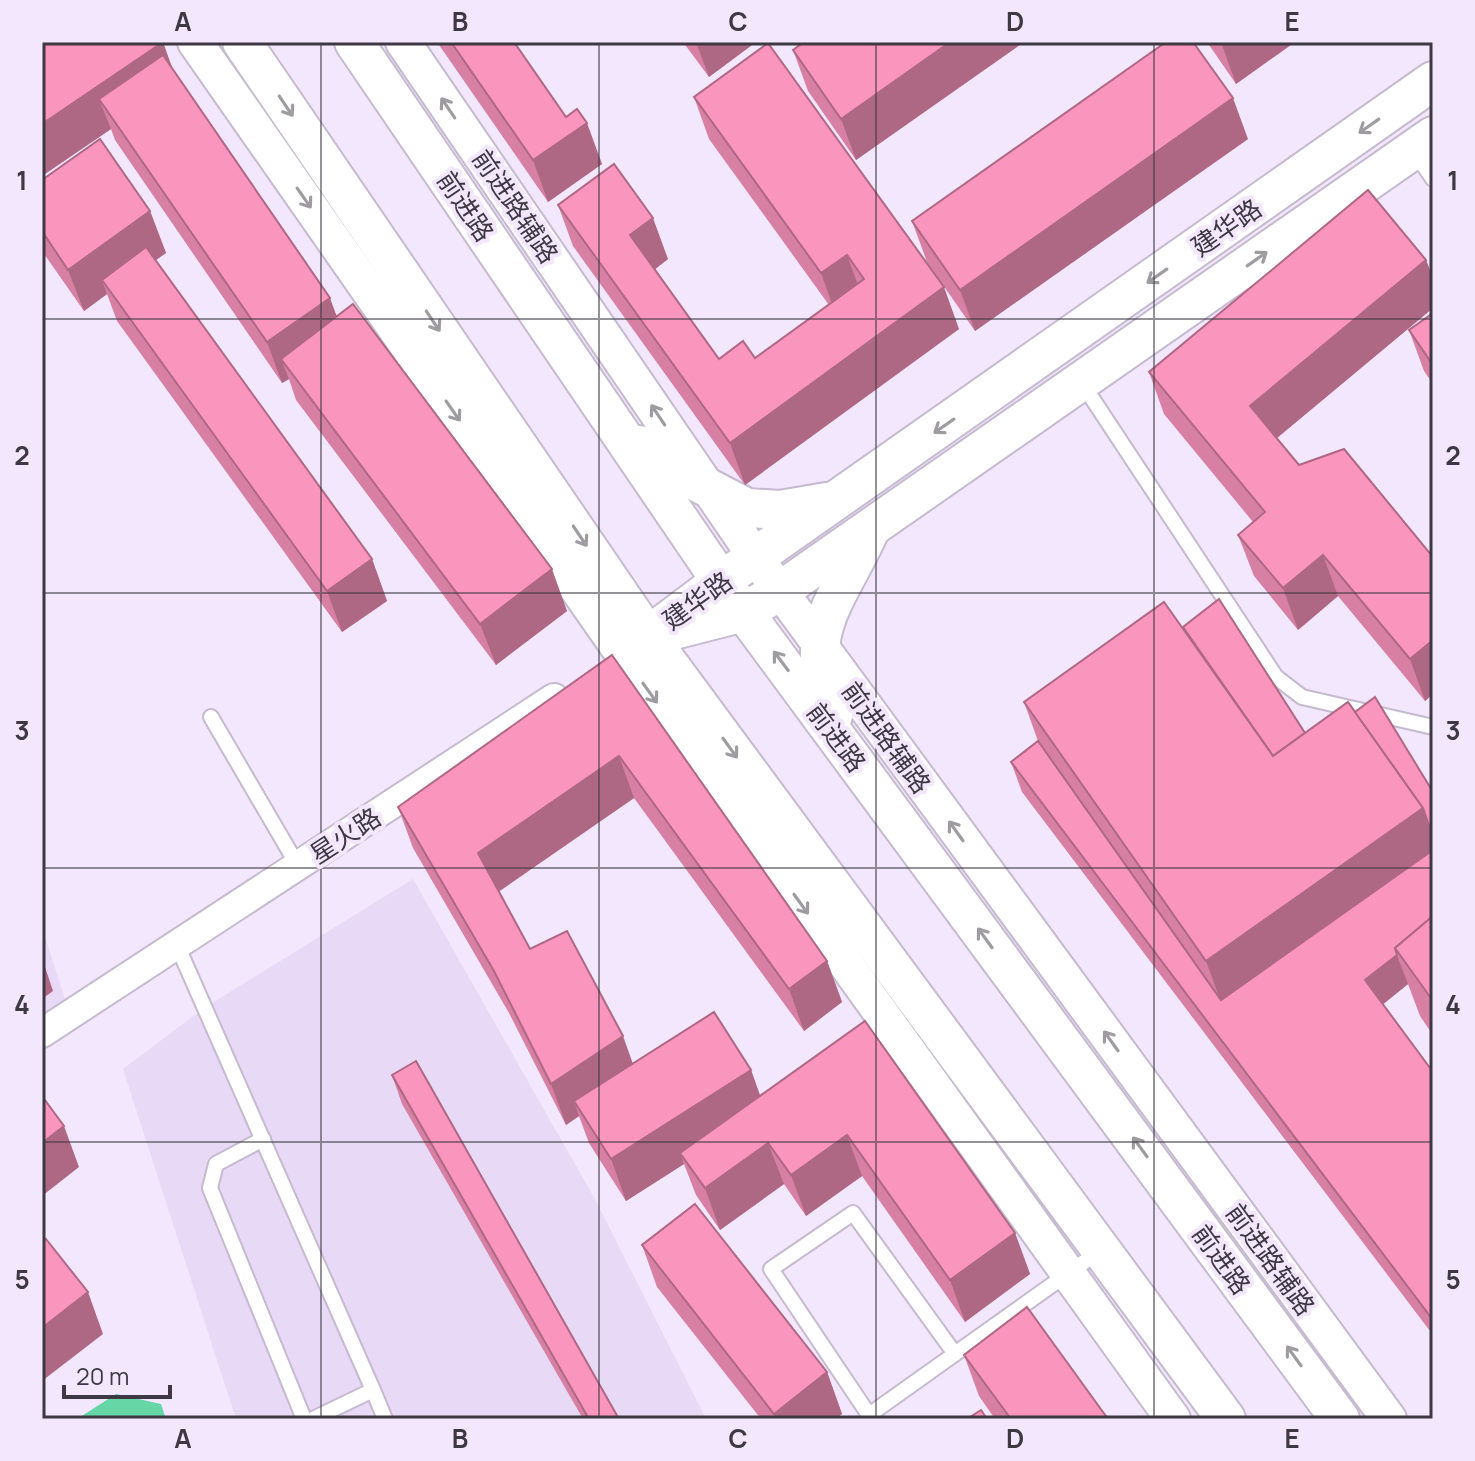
<svg xmlns="http://www.w3.org/2000/svg" width="1475" height="1461" font-family="Manrope,'Noto Sans SC',sans-serif">
	<style>
		.built { fill: #e8d9f6 }
		.green { fill: #66d6a7 }
		.lines { fill: none; stroke-linecap: round; stroke-linejoin: round }
		.service-casing { stroke: #c5bacf; stroke-width: 18 }
		.minor-casing { stroke: #c5bacf; stroke-width: 32 }
		.tertiary-casing { stroke: #c5bacf; stroke-width: 38 }
		.secondary-casing { stroke: #c5bacf; stroke-width: 42 }
		.service { stroke: #fff; stroke-width: 14 }
		.minor { stroke: #fff; stroke-width: 28 }
		.tertiary { stroke: #fff; stroke-width: 34 }
		.secondary { stroke: #fff; stroke-width: 38 }
		.wall { fill: #d780a3 }
		.shaded-wall { fill: #af6884 }
		.building { fill: #fa95bd; stroke: #af6884; stroke-width: 2 }
		.oneway { stroke: #9e9ca0 }
		.grid { fill: none; stroke: #3d3841; stroke-width: 2; stroke-opacity: 0.55 }
		.labels { text-anchor: middle; dominant-baseline: central; stroke-width: 8; stroke-linejoin: round; paint-order: stroke }
		.street-label { font-size: 26px; fill: #3d3841; stroke: #f2e7fd }
		.neatline { fill: none; stroke: #3d3841; stroke-width: 3 }
		.grid-label { font-size: 26px; text-anchor: middle; font-weight: bold; fill: #3d3841 }
	</style>
	<rect width="100%" height="100%" fill="#f2e7fd"/>
	<!-- built -->
	<g class="built">
		<polygon points="413,879 596,1201 706,1419 236,1419 123,1069 204,1008"/>
		<polygon points="42,928 65,999 42,1015"/>
	</g>
	<!-- green -->
	<polygon class="green" points="116,1394 161,1404 166,1419 77,1419"/>
	<g class="lines">
		<defs>
			<g id="service">
				<polyline points="1413,150 1433,179"/>
				<polyline points="1082,383 1276,677 1302,697 1433,727"/>
				<polyline points="211,717 298,866"/>
				<polyline points="177,945 373,1390 313,1419"/>
				<polyline points="263,1139 216,1164 210,1188 304,1419"/>
				<polyline points="955,1354 853,1213 771,1269 869,1415 1101,1250"/>
				<polyline points="373,1390 385,1419"/>
			</g>
			<polyline id="minor" points="42,1033 554,698"/>
			<g id="tertiary">
				<polyline points="195,42 622,653 1173,1419"/>
				<polyline points="403,42 756,558 1389,1419"/>
			</g>
			<g id="secondary">
				<polyline points="242,42 648,636 1226,1419"/>
				<polyline points="354,42 721,581 1340,1419"/>
				<polyline points="639,445 670,468 747,508 780,510 827,502"/>
				<polyline points="662,633 744,612 780,591 1433,136"/>
				<polyline points="648,636 721,581 1433,81"/>
				<path d="M833 716C800 632 835 606 869 532"/>
			</g>
		</defs>
		<!-- service casing -->
		<use href="#service" class="service-casing"/>
		<!-- minor casing -->
		<use href="#minor" class="minor-casing"/>
		<!-- tertiary casing -->
		<use href="#tertiary" class="tertiary-casing"/>
		<!-- secondary casing -->
		<use href="#secondary" class="secondary-casing"/>
		<!-- service -->
		<use href="#service" class="service"/>
		<!-- minor -->
		<use href="#minor" class="minor"/>
		<!-- tertiary -->
		<use href="#tertiary" class="tertiary"/>
		<!-- secondary -->
		<use href="#secondary" class="secondary"/>
	</g>
	<!-- wall -->
	<g class="wall">
		<polygon points="42,42 173,70 337,316 567,611 496,665 296,400 289,379 282,383 115,140 111,129 42,176"/>
		<polygon points="437,42 514,42 566,117 602,164 548,202"/>
		<polygon points="683,42 756,42 709,77"/>
		<polygon points="804,42 1024,42 856,160 808,91 793,50"/>
		<polygon points="1207,42 1295,42 1236,84"/>
		<polygon points="694,97 959,329 745,485 573,246 558,205 668,259 654,270 719,359 755,358 829,305 709,139"/>
		<polygon points="1248,139 975,331 927,262 912,221"/>
		<polygon points="42,180 150,211 166,253 155,260 372,559 387,601 342,632 117,321 107,294 84,311 42,251"/>
		<polygon points="1426,260 1433,278 1433,308 1277,438 1299,465 1433,557 1433,694 1425,701 1338,596 1298,630 1254,576 1238,535 1253,522 1164,414 1149,372"/>
		<polygon points="1433,313 1433,384 1424,371 1409,330"/>
		<polygon points="1183,627 1305,733 1355,712 1433,792 1433,1035 1420,1016 1408,984 1383,1004 1433,1072 1433,1335 1022,792 1011,762 1038,741 1024,702"/>
		<polygon points="612,655 827,961 842,1002 804,1031 634,798 499,891 530,949 633,1063 751,1070 760,1096 865,1021 1015,1233 1030,1274 965,1322 862,1176 806,1216 784,1184 720,1230 696,1195 684,1164 626,1201 589,1143 579,1116 566,1125 509,1013 413,848 398,807"/>
		<polygon points="392,1075 619,1419 583,1419 402,1104"/>
		<polygon points="642,1245 827,1372 842,1414 835,1419 761,1419 657,1287"/>
		<polygon points="964,1355 1108,1419 995,1419 979,1396"/>
	</g>
	<!-- shaded-wall -->
	<g class="shaded-wall">
		<polygon points="163,42 178,84 99,99 111,129 42,176 42,124"/>
		<polygon points="696,42 756,42 709,77"/>
		<polygon points="950,42 1024,42 856,160 841,119"/>
		<polygon points="1221,42 1295,42 1236,84"/>
		<polygon points="1233,98 1248,139 975,331 960,290"/>
		<polygon points="587,123 602,164 548,202 533,160"/>
		<polygon points="150,211 166,253 111,292 102,280 107,294 84,311 68,270"/>
		<polygon points="653,218 668,259 645,277 630,235"/>
		<polygon points="847,255 862,296 836,315 821,273"/>
		<polygon points="1426,260 1433,278 1433,308 1265,448 1250,406"/>
		<polygon points="944,287 959,329 745,485 730,443"/>
		<polygon points="330,298 345,339 281,359 289,379 282,383 267,342"/>
		<polygon points="1323,555 1338,596 1298,630 1283,588"/>
		<polygon points="372,559 387,601 342,632 327,591"/>
		<polygon points="552,569 567,611 496,665 480,624"/>
		<polygon points="1433,640 1433,694 1425,701 1410,659"/>
		<polygon points="619,756 634,798 494,895 478,853"/>
		<polygon points="1423,808 1433,837 1433,887 1231,1030 1206,961"/>
		<polygon points="1397,955 1408,984 1376,1010 1365,980"/>
		<polygon points="42,958 53,991 42,999"/>
		<polygon points="827,961 842,1002 804,1031 789,989"/>
		<polygon points="623,1036 638,1078 574,1101 579,1116 566,1125 551,1084"/>
		<polygon points="751,1070 766,1112 680,1153 684,1164 626,1201 611,1159"/>
		<polygon points="64,1126 79,1167 42,1196 42,1143"/>
		<polygon points="847,1135 862,1176 806,1216 791,1175"/>
		<polygon points="768,1143 784,1184 720,1230 705,1188"/>
		<polygon points="1015,1233 1030,1274 965,1322 950,1280"/>
		<polygon points="88,1292 103,1334 42,1381 42,1328"/>
		<polygon points="827,1372 842,1414 835,1419 776,1419 774,1414"/>
	</g>
	<!-- building -->
	<g class="building">
		<polygon points="42,42 163,42 42,124"/>
		<polygon points="451,42 514,42 566,117 577,109 587,123 533,160"/>
		<polygon points="804,42 950,42 841,119 793,50"/>
		<polygon points="1166,42 1193,42 1233,98 960,290 912,221"/>
		<polygon points="768,43 944,287 730,443 558,205 614,164 653,218 630,235 719,359 743,341 755,358 864,279 847,255 821,273 694,97"/>
		<polygon points="163,55 330,298 267,342 99,99"/>
		<polygon points="100,139 150,211 68,270 42,231 42,180"/>
		<polygon points="1368,190 1426,260 1250,406 1299,465 1344,449 1433,557 1433,640 1410,659 1323,555 1283,588 1238,535 1265,512 1149,372"/>
		<polygon points="146,247 372,559 327,591 102,280"/>
		<polygon points="353,304 552,569 480,624 281,359"/>
		<polygon points="1433,313 1433,365 1409,330"/>
		<polygon points="1219,599 1305,733 1273,756 1183,627"/>
		<polygon points="1164,602 1273,756 1348,702 1423,808 1206,961 1024,702"/>
		<polygon points="612,655 827,961 789,989 619,756 478,853 530,949 567,931 623,1036 551,1084 494,971 398,807"/>
		<polygon points="1375,697 1433,792 1433,837 1423,808 1355,712"/>
		<polygon points="1038,741 1221,1000 1433,850 1433,916 1395,948 1397,955 1365,980 1433,1072 1433,1320 1011,762"/>
		<polygon points="1433,916 1433,1001 1395,948"/>
		<polygon points="714,1012 751,1070 611,1159 574,1101"/>
		<polygon points="865,1021 1015,1233 950,1280 847,1135 791,1175 768,1143 705,1188 680,1153"/>
		<polygon points="416,1061 619,1419 589,1419 392,1075"/>
		<polygon points="42,1096 64,1126 42,1143"/>
		<polygon points="695,1204 827,1372 774,1414 642,1245"/>
		<polygon points="46,1239 88,1292 42,1328 42,1242"/>
		<polygon points="1027,1307 1108,1419 1011,1419 964,1355"/>
		<polygon points="981,1410 987,1419 967,1419"/>
	</g>
	<!-- one-way arrows -->
	<defs><path id="oneway-shaft" d="M-6 0H5M1.5-3L5.5 0L1.5 3" fill="none" stroke-width="1.6" stroke-linecap="round" stroke-linejoin="round" transform="scale(2)"/></defs>
	<g class="oneway">
		<use href="#oneway-shaft" transform="translate(286 106) rotate(56)"/>
		<use href="#oneway-shaft" transform="translate(448 108) rotate(-124)"/>
		<use href="#oneway-shaft" transform="translate(1369 126) rotate(145)"/>
		<use href="#oneway-shaft" transform="translate(304 198) rotate(55)"/>
		<use href="#oneway-shaft" transform="translate(1257 259) rotate(-35)"/>
		<use href="#oneway-shaft" transform="translate(1157 276) rotate(145)"/>
		<use href="#oneway-shaft" transform="translate(433 321) rotate(56)"/>
		<use href="#oneway-shaft" transform="translate(453 411) rotate(55)"/>
		<use href="#oneway-shaft" transform="translate(658 415) rotate(-124)"/>
		<use href="#oneway-shaft" transform="translate(944 426) rotate(145)"/>
		<use href="#oneway-shaft" transform="translate(580 536) rotate(56)"/>
		<use href="#oneway-shaft" transform="translate(781 661) rotate(-127)"/>
		<use href="#oneway-shaft" transform="translate(650 693) rotate(54)"/>
		<use href="#oneway-shaft" transform="translate(730 748) rotate(54)"/>
		<use href="#oneway-shaft" transform="translate(956 831) rotate(-126)"/>
		<use href="#oneway-shaft" transform="translate(801 904) rotate(54)"/>
		<use href="#oneway-shaft" transform="translate(985 938) rotate(-126)"/>
		<use href="#oneway-shaft" transform="translate(1111 1041) rotate(-126)"/>
		<use href="#oneway-shaft" transform="translate(1140 1147) rotate(-126)"/>
		<use href="#oneway-shaft" transform="translate(1294 1356) rotate(-126)"/>
	</g>
	<!-- grid -->
	<path class="grid" d="M321 42V1419M599 42V1419M876 42V1419M1154 42V1419M42 319H1433M42 593H1433M42 868H1433M42 1142H1433"/>
	<g class="labels">
		<!-- street labels -->
		<g class="street-label">
			<text transform="translate(466 206) rotate(56)">前进路</text>
			<text transform="translate(516 206) rotate(56)">前进路辅路</text>
			<text transform="translate(1226 227) rotate(-35)">建华路</text>
			<text transform="translate(697 600) rotate(-36)">建华路</text>
			<text transform="translate(837 737) rotate(53)">前进路</text>
			<text transform="translate(887 737) rotate(54)">前进路辅路</text>
			<text transform="translate(345 835) rotate(-33)">星火路</text>
			<text transform="translate(1222 1259) rotate(54)">前进路</text>
			<text transform="translate(1271 1259) rotate(54)">前进路辅路</text>
		</g>
	</g>
	<!-- border -->
	<rect width="1475" height="1461" fill="none" stroke="#f2e7fd" stroke-width="88"/>
	<!-- scale -->
	<path d="M64 1385v12h106v-12" fill="none" stroke="#3d3841" stroke-width="4"/>
	<text x="76" y="1385" font-size="24" fill="#3d3841" stroke="#f2e7fd" stroke-width="6" paint-order="stroke">20 m</text>
	<rect x="44" y="44" width="1387" height="1373" class="neatline"/>
	<g class="grid-label">
		<text x="183" y="31">A</text>
		<text x="460" y="31">B</text>
		<text x="738" y="31">C</text>
		<text x="1015" y="31">D</text>
		<text x="1292" y="31">E</text>
		<text x="22" y="190">1</text>
		<text x="1453" y="190">1</text>
		<text x="22" y="465">2</text>
		<text x="1453" y="465">2</text>
		<text x="22" y="740">3</text>
		<text x="1453" y="740">3</text>
		<text x="22" y="1014">4</text>
		<text x="1453" y="1014">4</text>
		<text x="22" y="1289">5</text>
		<text x="1453" y="1289">5</text>
		<text x="183" y="1448">A</text>
		<text x="460" y="1448">B</text>
		<text x="738" y="1448">C</text>
		<text x="1015" y="1448">D</text>
		<text x="1292" y="1448">E</text>
	</g>
</svg>
